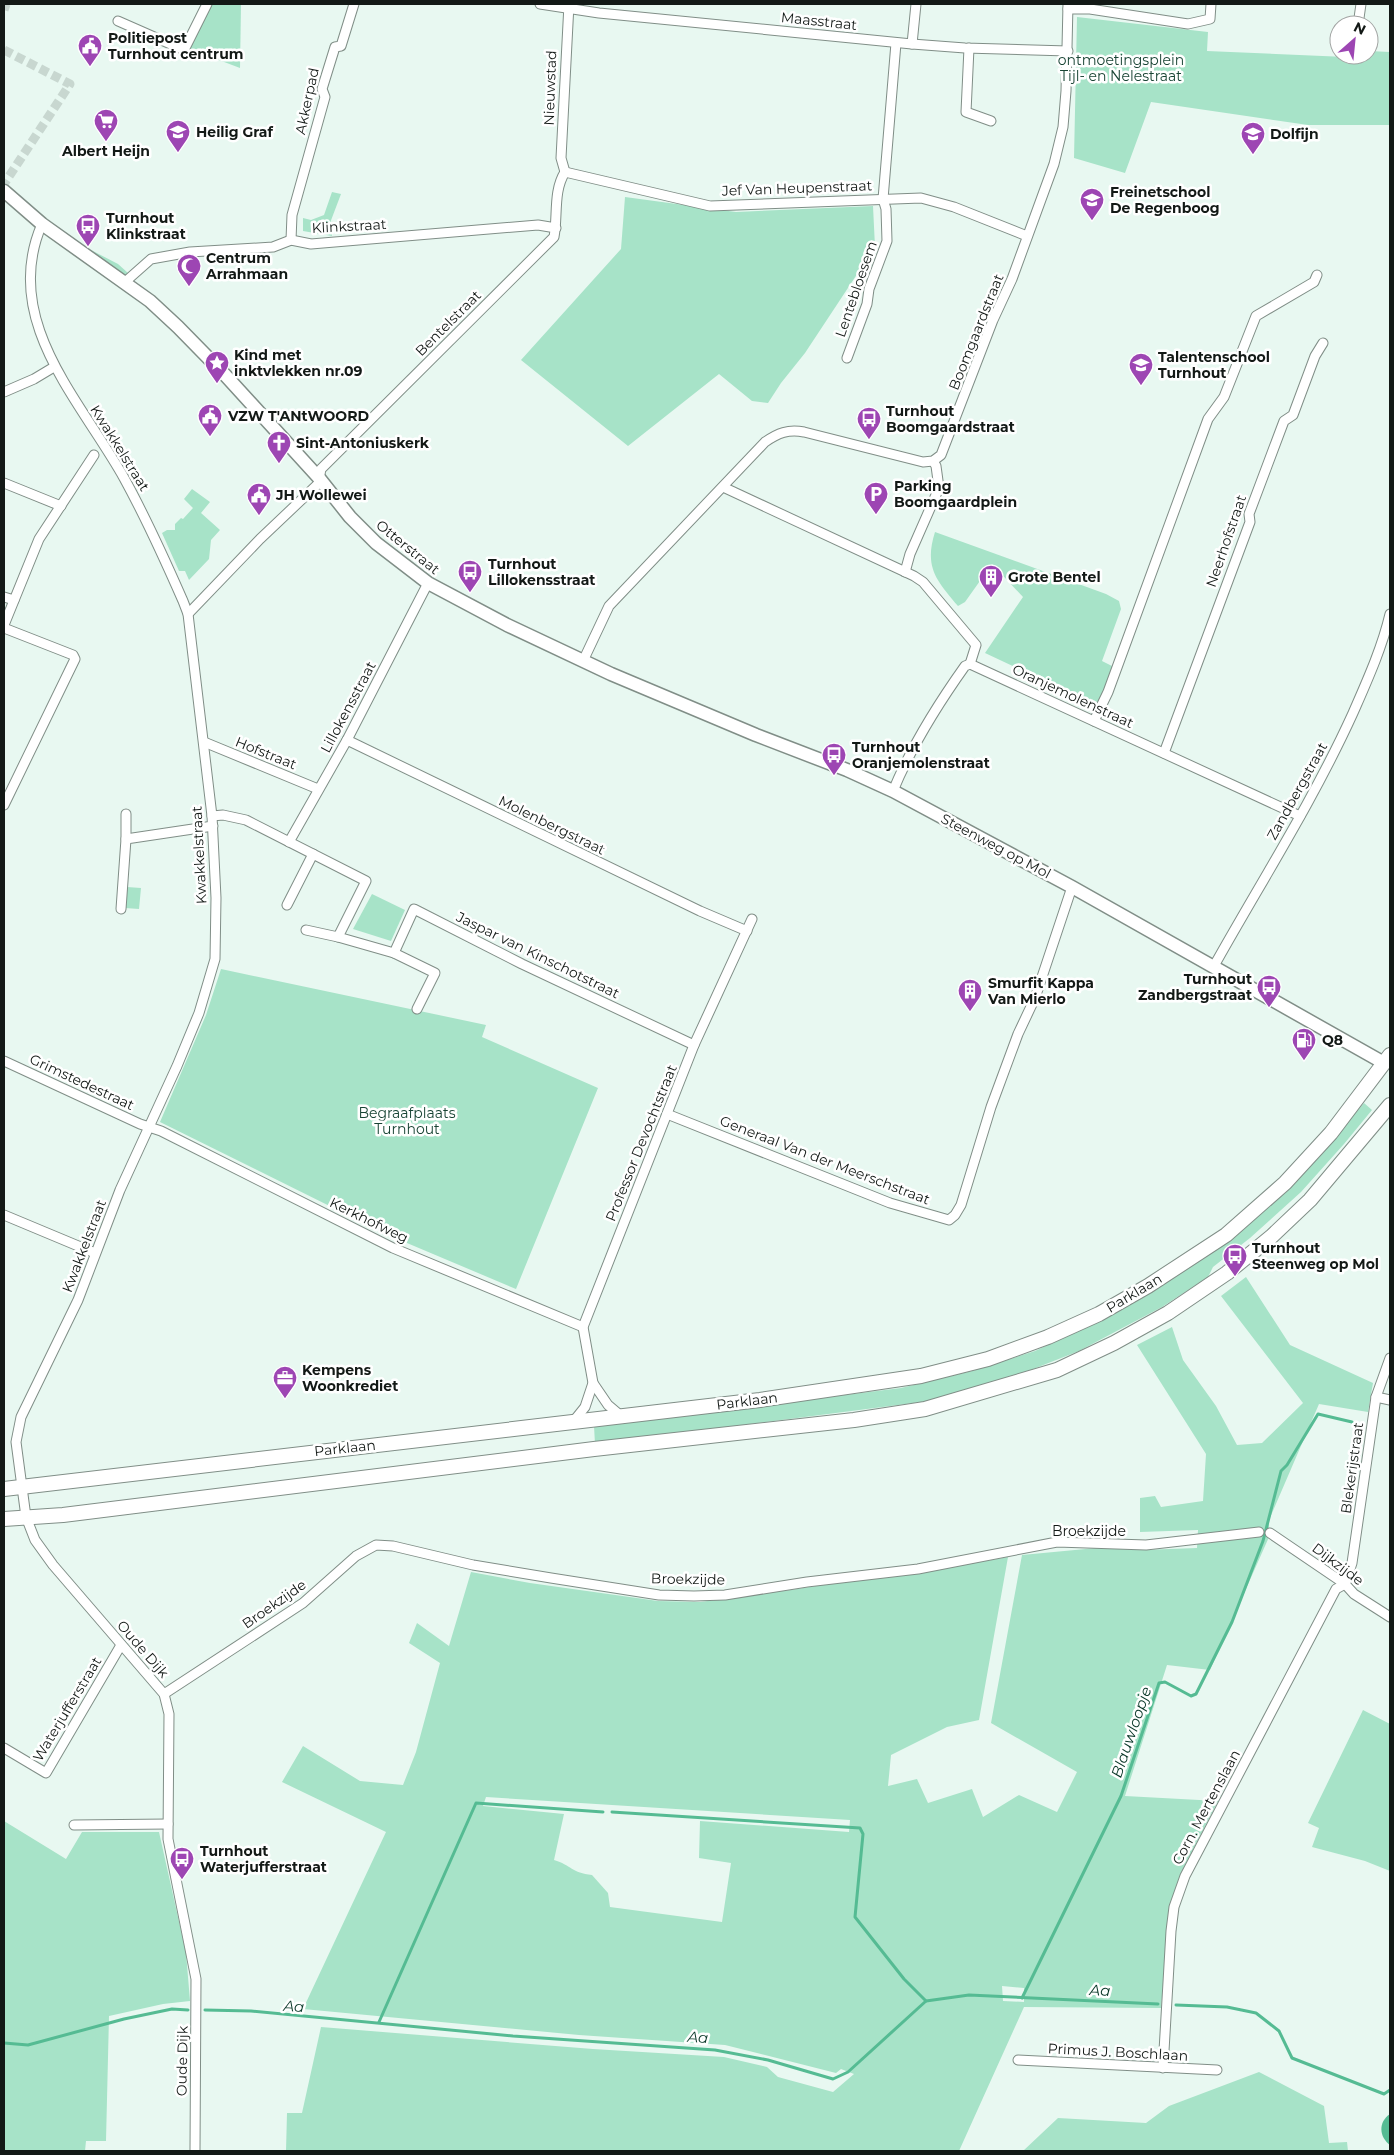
<svg xmlns="http://www.w3.org/2000/svg" width="1394" height="2155" font-family="Montserrat,sans-serif">
	<style>
		.green { fill: #a7e3c8; fill-rule: evenodd }
		.water { fill: #55bb93 }
		.lines { fill: none; stroke-linecap: round; stroke-linejoin: round }
		.stream { stroke: #55bb93; stroke-width: 3 }
		.street-tunnel { stroke: #c8d7d0; stroke-width: 9; stroke-dasharray: 9 4.5; stroke-linecap: butt }
		.street-casing { stroke: #808e87; stroke-width: 11 }
		.secondary-casing { stroke: #808e87; stroke-width: 15 }
		.primary-casing { stroke: #808e87; stroke-width: 16 }
		.street { stroke: #fff; stroke-width: 9 }
		.secondary { stroke: #fff; stroke-width: 12 }
		.primary { stroke: #fff; stroke-width: 14 }
		.labels { text-anchor: middle; dominant-baseline: central; stroke-width: 5; stroke-linejoin: round; paint-order: stroke }
		.street-label { font-size: 14px; fill: #131916; stroke: #fff }
		.poi-label { font-size: 14px; font-weight: bold; fill: #131916; stroke: #fff; text-anchor: start }
		.park-label { font-size: 14px; fill: #184434; stroke: #fff }
		.water-label { font-size: 15px; font-style: italic; fill: #063525; stroke: #fff }
	</style>
	<rect width="100%" height="100%" fill="#e8f8f1"/>
	<!-- green -->
	<g class="green">
		<polygon points="201,4 241,4 240,68 182,46"/>
		<polygon points="1077,17 1208,32 1207,51 1346,57 1349,55 1369,55 1369,51 1390,52 1390,125 1308,125 1151,102 1125,173 1074,158"/>
		<polygon points="332,192 341,194 330,223 332,236 303,231 303,218 311,220 324,215"/>
		<polygon points="625,197 736,212 873,206 875,247 805,353 781,383 768,403 752,401 719,374 628,446 521,360 621,249"/>
		<polygon points="91,250 118,264 128,273 125,276"/>
		<polygon points="192,489 210,502 201,513 220,530 211,540 209,559 189,580 185,571 179,571 162,533 167,530 175,530 175,524 181,518 183,519 193,508 184,499"/>
		<path d="M935 532 1106 594 1119 601 1121 609 1102 661 1114 667 1097 706 985 653 1023 597 992 564 965 602 958 606C936 580 924 567 935 532Z"/>
		<polygon points="127,887 141,888 139,909 125,908"/>
		<polygon points="372,894 405,910 391,941 353,929"/>
		<polygon points="221,969 486,1025 482,1037 598,1088 516,1289 388,1235 160,1122 206,1015"/>
		<polygon points="1364,1103 1372,1110 1344,1144 1301,1192 1250,1238 1213,1267 1208,1277 1162,1307 1079,1351 1023,1373 929,1401 595,1444 594,1426 901,1388 972,1371 1035,1351 1093,1324 1216,1249 1324,1149"/>
		<path d="M1246 1277 1290 1345 1373 1383 1368 1412 1319 1404 1269 1520V1537L1210 1670 1167 1665 1125 1796 1218 1801 1181 1873 1170 1904 1161 2008 1024 2007 959 2151H286L287 2113H302L321 2027 593 2049 724 2057 767 2067 778 2077 833 2092 854 2074 841 2069 836 2073 725 2045 579 2035 303 2009 386 1832 282 1782 303 1746 360 1781 403 1785 416 1752 440 1663 409 1643 417 1623 449 1646 471 1572 530 1583 658 1601 700 1602 797 1589 858 1579 918 1573 1008 1557 979 1720 947 1727 891 1755 888 1786 917 1779 928 1803 972 1789 983 1817 1019 1795 1057 1812 1077 1772 991 1723 1022 1555 1096 1548 1142 1550 1197 1548 1198 1530 1140 1532V1498L1155 1496 1161 1507 1203 1501 1206 1454 1137 1345 1172 1327 1183 1360 1216 1406 1237 1445 1262 1443 1303 1403 1221 1296ZM486 1797 850 1820 849 1832 700 1821 699 1858 731 1863 722 1922 610 1907 608 1893 592 1875C572 1873 571 1865 554 1860L564 1814 483 1806ZM1002 1986 1024 1988V2002L1003 2001Z"/>
		<polygon points="1363,1710 1390,1724 1390,1871 1365,1861 1312,1847 1319,1828 1308,1823"/>
		<polygon points="4,1821 66,1859 82,1832 159,1832 186,1953 190,2001 163,2004 109,2016 106,2141 86,2141 85,2151 4,2151"/>
		<polygon points="1259,2072 1324,2106 1329,2143 1347,2142 1348,2151 1023,2151 1058,2118 1146,2123 1169,2106"/>
	</g>
	<!-- water -->
	<path class="water" d="M1390 2114V2145C1379 2137 1378 2122 1390 2114Z"/>
	<g class="lines">
		<!-- stream -->
		<g class="stream">
			<polyline points="612,1812 860,1828 863,1834 855,1917 904,1979 926,2001"/>
			<polyline points="1022,1998 1121,1796 1159,1683 1165,1682 1191,1696 1196,1694 1232,1622 1263,1541 1281,1471 1287,1465 1318,1414 1352,1422"/>
			<polyline points="1176,2005 1227,2007 1256,2013 1279,2031 1292,2058 1384,2094 1390,2090"/>
			<polyline points="205,2010 251,2011 513,2036 715,2050 768,2060 833,2079 848,2072 926,2001 969,1995 1158,2004"/>
			<polyline points="379,2022 476,1803 603,1812"/>
			<polyline points="4,2043 28,2045 124,2019 172,2009 188,2010"/>
		</g>
		<!-- street-tunnel -->
		<g class="street-tunnel">
			<polyline points="4,10 6,4"/>
			<polyline points="4,50 70,84 4,184"/>
		</g>
		<defs>
			<g id="street">
				<polyline points="540,4 599,13 912,44 965,48 1068,51"/>
				<polyline points="1068,9 1090,9 1188,24 1210,19 1211,4"/>
				<polyline points="118,21 184,50 207,4"/>
				<polyline points="1358,25 1361,4"/>
				<polyline points="912,44 916,4"/>
				<polyline points="969,48 966,112 991,121"/>
				<polyline points="565,172 710,206 921,198 954,207 1027,236"/>
				<polyline points="565,172 561,158 569,4"/>
				<path d="M42 224C0 320 81 401 124 478 146 518 165 560 183 601L188 614 212 816 216 898 215 959 199 1013 177 1066 120 1190 78 1300 21 1417 16 1442 26 1517 35 1540 53 1565 164 1694 169 1714 168 1839 196 1979 195 2151"/>
				<polyline points="291,240 292,215 325,97 322,89 335,47 341,46 354,4"/>
				<polyline points="125,282 151,259 190,252 273,247 291,240 311,244 538,225 556,228"/>
				<polyline points="847,358 867,304 869,289 887,241 886,209 883,199 896,43"/>
				<polyline points="4,392 34,379 54,367"/>
				<polyline points="4,483 61,506"/>
				<polyline points="723,487 914,576 923,582 976,645 970,664"/>
				<polyline points="905,572 910,554 939,488 936,466 933,461"/>
				<polyline points="4,597 14,600"/>
				<path d="M188 614 260 539 318 484 321 469 554 237C558 216 553 191 565 172"/>
				<polyline points="4,625 39,539 94,455"/>
				<polyline points="4,628 73,655 75,659 4,805"/>
				<path d="M583 661 609 606 765 442C778 433 788 429 804 432L923 462 933 461 941 455 993 320 1012 279 1054 164 1063 127 1066 91 1068 4"/>
				<polyline points="1094,721 1108,692 1208,419 1224,397 1256,316 1314,282 1317,275"/>
				<polyline points="347,740 700,911 747,931"/>
				<polyline points="204,742 318,789"/>
				<polyline points="1164,753 1250,522 1249,514 1284,421 1293,415 1315,356 1323,343"/>
				<path d="M893 791C911 747 938 704 965 666L970 664 1300 816"/>
				<polyline points="212,816 223,815 246,820 366,881 338,937 306,930"/>
				<polyline points="126,839 126,814"/>
				<polyline points="289,842 347,740 428,583"/>
				<polyline points="287,905 313,854"/>
				<polyline points="121,909 126,839 213,826"/>
				<polyline points="338,937 394,953 414,909 522,964 694,1045"/>
				<polyline points="394,953 435,973 417,1009"/>
				<path d="M1214 966C1261 882 1313 801 1353 713 1367 681 1382 648 1390 614"/>
				<polyline points="4,1061 140,1124 161,1131 393,1248 583,1327"/>
				<polyline points="667,1114 890,1203 949,1220 955,1215 961,1205 991,1107 1018,1034 1035,998 1072,887"/>
				<polyline points="4,1215 95,1253"/>
				<polyline points="593,1383 608,1405 621,1416"/>
				<polyline points="1376,1397 1390,1400"/>
				<polyline points="573,1422 585,1407 593,1383 583,1327 694,1045 752,919"/>
				<polyline points="1270,1533 1345,1584 1354,1594 1390,1617"/>
				<polyline points="164,1694 303,1603 356,1556 376,1545 393,1546 473,1565 551,1578 659,1595 694,1596 725,1595 807,1582 918,1569 1057,1542 1146,1545 1259,1532"/>
				<polyline points="4,1748 46,1773 121,1645"/>
				<polyline points="74,1825 168,1824"/>
				<polyline points="1018,2060 1217,2070"/>
				<polyline points="1163,2068 1171,1931 1174,1907 1185,1876 1336,1589 1345,1584 1352,1563 1376,1397 1390,1358"/>
			</g>
			<polyline id="secondary" points="4,191 42,224 150,301 178,327 226,376 319,478 350,517 376,543 428,583 507,625 611,674 756,735 847,770 893,791 1072,887 1384,1063"/>
			<g id="primary">
				<polyline points="4,1489 760,1400 921,1376 988,1359 1048,1337 1099,1314 1148,1286 1226,1235 1285,1183 1331,1133 1390,1055"/>
				<polyline points="4,1519 63,1515 594,1449 854,1420 925,1409 1057,1370 1114,1343 1168,1313 1227,1273 1271,1237 1310,1200 1390,1105"/>
			</g>
		</defs>
		<!-- street casing -->
		<use href="#street" class="street-casing"/>
		<!-- secondary casing -->
		<use href="#secondary" class="secondary-casing"/>
		<!-- primary casing -->
		<use href="#primary" class="primary-casing"/>
		<!-- street -->
		<use href="#street" class="street"/>
		<!-- secondary -->
		<use href="#secondary" class="secondary"/>
		<!-- primary -->
		<use href="#primary" class="primary"/>
	</g>
	<!-- icons -->
	<defs>
		<symbol id="civic-pin" viewBox="-11 -11 22 30"><path d="M0 17L-7.5 6A9.5 9.5 0 1 1 7.5 6Z" fill="#9d46b3" stroke="#fff"/><path d="M-.6-6.5H3V-4.5H.6V-3L4-1V1h2V6H-6V1h2V-1L-.6-3ZM-1.2 2.5V6h2.4V2.5Z" fill="#fff"/></symbol>
		<symbol id="supermarket-pin" viewBox="-11 -11 22 30"><path d="M0 17L-7.5 6A9.5 9.5 0 1 1 7.5 6Z" fill="#9d46b3" stroke="#fff"/><path d="M-6-5.5h2.5l.6 2H6L4.5 2H-2.5L-4.4-4H-6ZM-1.5 3.2a1.3 1.3 0 1 0 .1 0ZM3 3.2a1.3 1.3 0 1 0 .1 0Z" fill="#fff"/></symbol>
		<symbol id="school-pin" viewBox="-11 -11 22 30"><path d="M0 17L-7.5 6A9.5 9.5 0 1 1 7.5 6Z" fill="#9d46b3" stroke="#fff"/><path d="M0-5L7-2L0 1L-7-2ZM-4 1L0 2.5L4 1V4Q0 6-4 4Z" fill="#fff"/></symbol>
		<symbol id="bus-pin" viewBox="-11 -11 22 30"><path d="M0 17L-7.5 6A9.5 9.5 0 1 1 7.5 6Z" fill="#9d46b3" stroke="#fff"/><path d="M-5-6H5V4H4V6H2V4H-2V6H-4V4H-5ZM-3.5-4V0h7V-4ZM-3.5 1.2v1.5H-2V1.2ZM2 1.2v1.5H3.5V1.2Z" fill="#fff"/></symbol>
		<symbol id="mosque-pin" viewBox="-11 -11 22 30"><path d="M0 17L-7.5 6A9.5 9.5 0 1 1 7.5 6Z" fill="#9d46b3" stroke="#fff"/><path d="M3.5-4.9A6 6 0 1 0 3.5 4.9A5 5 0 1 1 3.5-4.9Z" fill="#fff"/></symbol>
		<symbol id="sight-pin" viewBox="-11 -11 22 30"><path d="M0 17L-7.5 6A9.5 9.5 0 1 1 7.5 6Z" fill="#9d46b3" stroke="#fff"/><path d="M0-6L1.8-2.2L6-1.7L2.9 1.2L3.7 5.4L0 3.3L-3.7 5.4L-2.9 1.2L-6-1.7L-1.8-2.2Z" fill="#fff"/></symbol>
		<symbol id="church-pin" viewBox="-11 -11 22 30"><path d="M0 17L-7.5 6A9.5 9.5 0 1 1 7.5 6Z" fill="#9d46b3" stroke="#fff"/><path d="M-1.2-6h2.4v3.5h3.3v2.4h-3.3V6h-2.4V-.1h-3.3v-2.4h3.3Z" fill="#fff"/></symbol>
		<symbol id="parking-pin" viewBox="-11 -11 22 30"><path d="M0 17L-7.5 6A9.5 9.5 0 1 1 7.5 6Z" fill="#9d46b3" stroke="#fff"/><path d="M-3.5-5.5H1a3.5 3.5 0 0 1 0 7H-1V5.5H-3.5ZM-1-3.4V-.6H.8a1.4 1.4 0 0 0 0-2.8Z" fill="#fff"/></symbol>
		<symbol id="building-pin" viewBox="-11 -11 22 30"><path d="M0 17L-7.5 6A9.5 9.5 0 1 1 7.5 6Z" fill="#9d46b3" stroke="#fff"/><path d="M-4-6H4V6H1V3H-1V6H-4ZM-2.5-4.3h1.7v1.8h-1.7ZM.8-4.3h1.7v1.8H.8ZM-2.5-1h1.7V.8h-1.7ZM.8-1h1.7V.8H.8Z" fill="#fff"/></symbol>
		<symbol id="fuel-pin" viewBox="-11 -11 22 30"><path d="M0 17L-7.5 6A9.5 9.5 0 1 1 7.5 6Z" fill="#9d46b3" stroke="#fff"/><path d="M-5.5-6h7V0h2V4h1.3V-2.5L3-4.5l.8-.8L6-3V5H2.5V1h-1V6h-7ZM-4.2-4.7v3.2H.2V-4.7Z" fill="#fff"/></symbol>
		<symbol id="office-pin" viewBox="-11 -11 22 30"><path d="M0 17L-7.5 6A9.5 9.5 0 1 1 7.5 6Z" fill="#9d46b3" stroke="#fff"/><path d="M-6-3h4V-5.5h4V-3h4V5H-6ZM-1-4.5V-3h2v-1.5ZM-6 0V1H6V0Z" fill="#fff"/></symbol>
	</defs>
	<g fill-rule="evenodd">
		<use href="#civic-pin" x="76" y="32" width="28" height="38"/>
		<use href="#supermarket-pin" x="92" y="107" width="28" height="38"/>
		<use href="#school-pin" x="164" y="118" width="28" height="38"/>
		<use href="#school-pin" x="1239" y="120" width="28" height="38"/>
		<use href="#school-pin" x="1078" y="186" width="28" height="38"/>
		<use href="#bus-pin" x="74" y="212" width="28" height="38"/>
		<use href="#mosque-pin" x="175" y="252" width="28" height="38"/>
		<use href="#sight-pin" x="203" y="349" width="28" height="38"/>
		<use href="#school-pin" x="1127" y="351" width="28" height="38"/>
		<use href="#civic-pin" x="196" y="402" width="28" height="38"/>
		<use href="#bus-pin" x="855" y="405" width="28" height="38"/>
		<use href="#church-pin" x="265" y="429" width="28" height="38"/>
		<use href="#parking-pin" x="862" y="480" width="28" height="38"/>
		<use href="#civic-pin" x="245" y="481" width="28" height="38"/>
		<use href="#bus-pin" x="456" y="558" width="28" height="38"/>
		<use href="#building-pin" x="977" y="563" width="28" height="38"/>
		<use href="#bus-pin" x="820" y="741" width="28" height="38"/>
		<use href="#bus-pin" x="1255" y="973" width="28" height="38"/>
		<use href="#building-pin" x="956" y="977" width="28" height="38"/>
		<use href="#fuel-pin" x="1290" y="1026" width="28" height="38"/>
		<use href="#bus-pin" x="1221" y="1242" width="28" height="38"/>
		<use href="#office-pin" x="271" y="1364" width="28" height="38"/>
		<use href="#bus-pin" x="168" y="1845" width="28" height="38"/>
	</g>
	<g class="labels">
		<!-- street labels -->
		<g class="street-label">
			<text transform="translate(819 21) rotate(6)">Maasstraat</text>
			<text transform="translate(550 88) rotate(-88)">Nieuwstad</text>
			<text transform="translate(307 101) rotate(-78)">Akkerpad</text>
			<text transform="translate(797 188) rotate(-2)">Jef Van Heupenstraat</text>
			<text transform="translate(349 226) rotate(-3)">Klinkstraat</text>
			<text transform="translate(856 289) rotate(-71)">Lentebloesem</text>
			<text transform="translate(448 323) rotate(-45)">Bentelstraat</text>
			<text transform="translate(976 332) rotate(-68)">Boomgaardstraat</text>
			<text transform="translate(120 448) rotate(58)">Kwakkelstraat</text>
			<text transform="translate(1226 541) rotate(-71)">Neerhofstraat</text>
			<text transform="translate(408 547) rotate(39)">Otterstraat</text>
			<text transform="translate(1073 696) rotate(25)">Oranjemolenstraat</text>
			<text transform="translate(348 707) rotate(-62)">Lillokensstraat</text>
			<text transform="translate(266 753) rotate(22)">Hofstraat</text>
			<text transform="translate(1297 791) rotate(-61)">Zandbergstraat</text>
			<text transform="translate(552 825) rotate(26)">Molenbergstraat</text>
			<text transform="translate(996 846) rotate(28)">Steenweg op Mol</text>
			<text transform="translate(199 855) rotate(-93)">Kwakkelstraat</text>
			<text transform="translate(538 955) rotate(26)">Jaspar van Kinschotstraat</text>
			<text transform="translate(82 1082) rotate(25)">Grimstedestraat</text>
			<text transform="translate(641 1143) rotate(-68)">Professor Devochtstraat</text>
			<text transform="translate(825 1160) rotate(21)">Generaal Van der Meerschstraat</text>
			<text transform="translate(369 1220) rotate(26)">Kerkhofweg</text>
			<text transform="translate(84 1246) rotate(-69)">Kwakkelstraat</text>
			<text transform="translate(1134 1293) rotate(-31)">Parklaan</text>
			<text transform="translate(747 1401) rotate(-7)">Parklaan</text>
			<text transform="translate(345 1448) rotate(-6)">Parklaan</text>
			<text transform="translate(1352 1468) rotate(-82)">Blekerijstraat</text>
			<text x="1089" y="1531">Broekzijde</text>
			<text transform="translate(1338 1564) rotate(37)">Dijkzijde</text>
			<text transform="translate(688 1579) rotate(1)">Broekzijde</text>
			<text transform="translate(274 1604) rotate(-35)">Broekzijde</text>
			<text transform="translate(143 1649) rotate(49)">Oude Dijk</text>
			<text transform="translate(67 1709) rotate(-59)">Waterjufferstraat</text>
			<text transform="translate(1206 1807) rotate(-62)">Corn. Mertenslaan</text>
			<text transform="translate(1118 2052) rotate(3)">Primus J. Boschlaan</text>
			<text transform="translate(182 2061) rotate(-89)">Oude Dijk</text>
		</g>
		<!-- poi labels -->
		<g class="poi-label">
			<text x="108" y="38">Politiepost<tspan x="108" dy="16">Turnhout centrum</tspan></text>
			<text x="196" y="132">Heilig Graf</text>
			<text x="1270" y="134">Dolfijn</text>
			<text x="106" y="151" text-anchor="middle">Albert Heijn</text>
			<text x="1110" y="192">Freinetschool<tspan x="1110" dy="16">De Regenboog</tspan></text>
			<text x="106" y="218">Turnhout<tspan x="106" dy="16">Klinkstraat</tspan></text>
			<text x="206" y="258">Centrum<tspan x="206" dy="16">Arrahmaan</tspan></text>
			<text x="234" y="355">Kind met<tspan x="234" dy="16">inktvlekken nr.09</tspan></text>
			<text x="1158" y="357">Talentenschool<tspan x="1158" dy="16">Turnhout</tspan></text>
			<text x="886" y="411">Turnhout<tspan x="886" dy="16">Boomgaardstraat</tspan></text>
			<text x="228" y="416">VZW T'ANtWOORD</text>
			<text x="296" y="443">Sint-Antoniuskerk</text>
			<text x="894" y="486">Parking<tspan x="894" dy="16">Boomgaardplein</tspan></text>
			<text x="276" y="495">JH Wollewei</text>
			<text x="488" y="564">Turnhout<tspan x="488" dy="16">Lillokensstraat</tspan></text>
			<text x="1008" y="577">Grote Bentel</text>
			<text x="852" y="747">Turnhout<tspan x="852" dy="16">Oranjemolenstraat</tspan></text>
			<text x="1252" y="979" text-anchor="end">Turnhout<tspan x="1252" dy="16">Zandbergstraat</tspan></text>
			<text x="988" y="983">Smurfit Kappa<tspan x="988" dy="16">Van Mierlo</tspan></text>
			<text x="1322" y="1040">Q8</text>
			<text x="1252" y="1248">Turnhout<tspan x="1252" dy="16">Steenweg op Mol</tspan></text>
			<text x="302" y="1370">Kempens<tspan x="302" dy="16">Woonkrediet</tspan></text>
			<text x="200" y="1851">Turnhout<tspan x="200" dy="16">Waterjufferstraat</tspan></text>
		</g>
		<!-- park labels -->
		<g class="park-label">
			<text x="1121" y="60">ontmoetingsplein<tspan x="1121" dy="16">Tijl- en Nelestraat</tspan></text>
			<text x="407" y="1113">Begraafplaats<tspan x="407" dy="16">Turnhout</tspan></text>
		</g>
		<!-- water labels -->
		<g class="water-label">
			<text transform="translate(1131 1732) rotate(-71)">Blauwloopje</text>
			<text transform="translate(1100 1990) rotate(3)">Aa</text>
			<text transform="translate(294 2006) rotate(4)">Aa</text>
			<text transform="translate(698 2037) rotate(4)">Aa</text>
		</g>
	</g>
	<!-- border -->
	<rect width="1394" height="2155" fill="none" stroke="#131916" stroke-width="10"/>
	<!-- north arrow -->
	<g transform="translate(1354 40) rotate(27)"><circle r="24" fill="#ffffff" stroke="#a1a3a2"/>
	<path d="M0-4L9 19L0 12L-9 19Z" fill="#9d46b3"/>
	<text y="-8" font-size="14" font-weight="bold" text-anchor="middle" fill="#131916">N</text>
	</g>
</svg>
